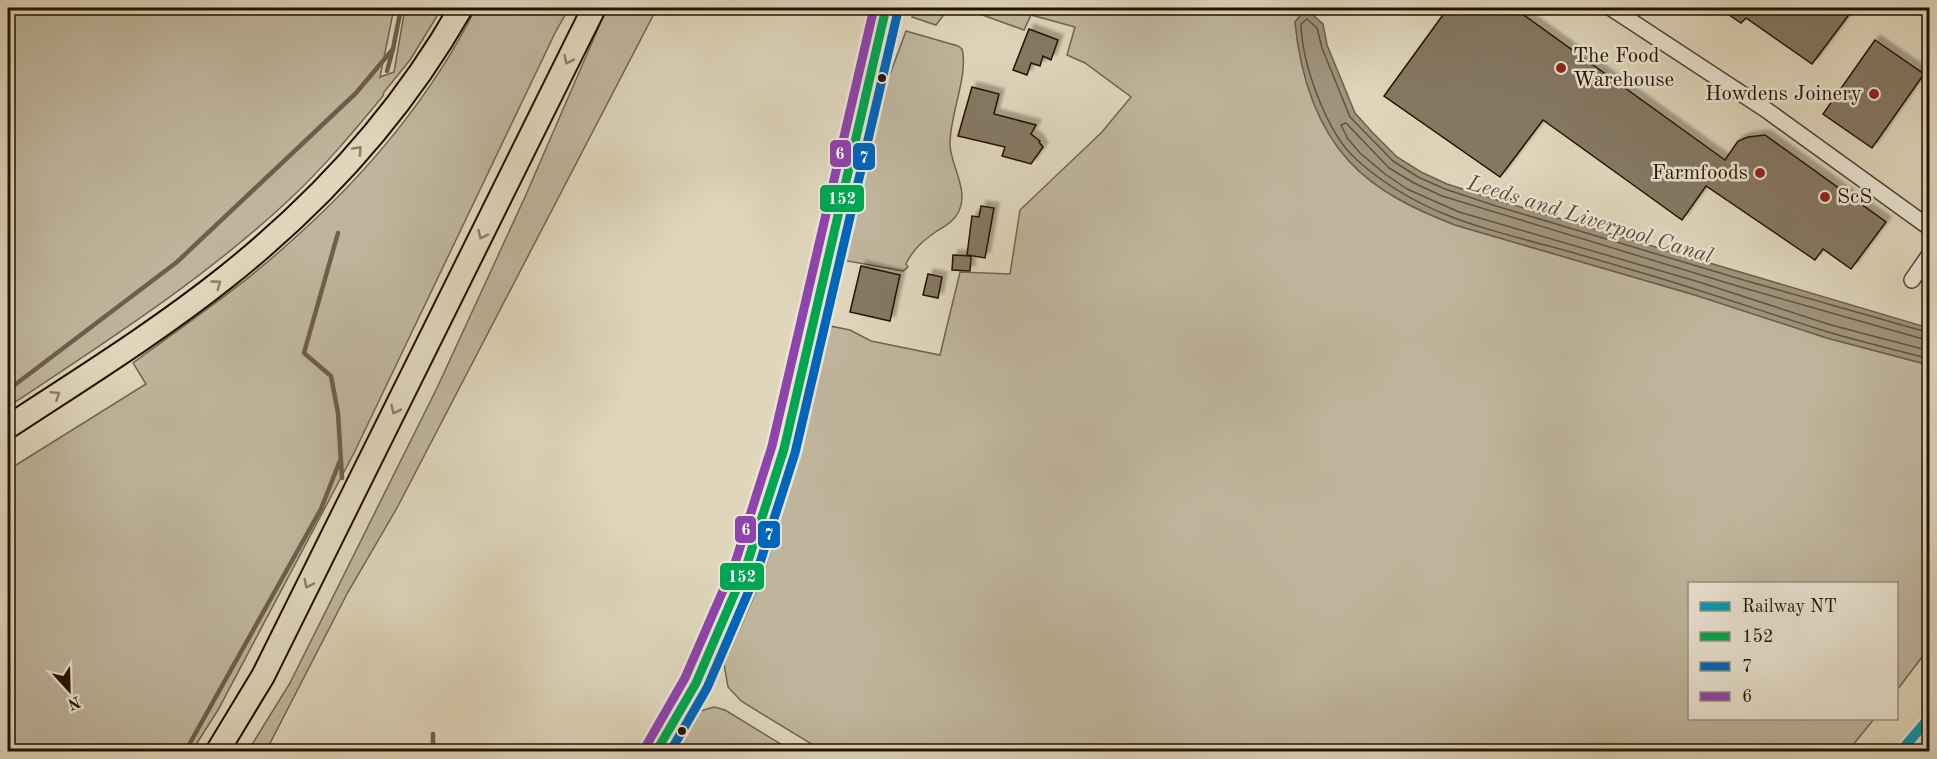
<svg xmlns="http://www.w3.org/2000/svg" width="1937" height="759" font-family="'Old Standard TT',serif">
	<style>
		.green { fill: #bfb59c; stroke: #716450; stroke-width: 1.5 }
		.water { fill: #9f937c; stroke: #6d5f4c; stroke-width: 1.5 }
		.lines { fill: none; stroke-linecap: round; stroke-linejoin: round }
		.shore { stroke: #615240; stroke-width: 1.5 }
		.stream { stroke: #6d5f4c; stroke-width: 4.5 }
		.building { fill: #857863; stroke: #231203; stroke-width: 1.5; filter: url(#shadow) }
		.minor-casing { stroke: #524331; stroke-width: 18 }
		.major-casing { stroke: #231203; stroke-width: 22 }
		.highway-casing { stroke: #231203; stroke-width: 26 }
		.minor { stroke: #eae4d3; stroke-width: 15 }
		.major { stroke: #dfd6bb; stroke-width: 20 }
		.highway { stroke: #dfd6bb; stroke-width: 22 }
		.bus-1-casing { stroke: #eae4d3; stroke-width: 14 }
		.bus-2-casing { stroke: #eae4d3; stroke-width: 14 }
		.bus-3-casing { stroke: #eae4d3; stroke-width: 14 }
		.bus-1 { stroke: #00a651; stroke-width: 9 }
		.bus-2 { stroke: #0065bd; stroke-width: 9 }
		.bus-3 { stroke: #8e44ad; stroke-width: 9 }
		.rail-1-casing { stroke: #eae4d3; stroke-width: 15 }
		.rail-1 { stroke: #049aba; stroke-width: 10 }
		.oneway { stroke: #8a7e68 }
		.poi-dot { fill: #8f2418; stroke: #eae4d3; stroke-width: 2 }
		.bus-dot { fill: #231203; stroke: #eae4d3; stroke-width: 2 }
		.labels { text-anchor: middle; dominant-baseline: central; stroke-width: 5; stroke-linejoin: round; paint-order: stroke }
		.poi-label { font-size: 21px; fill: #231203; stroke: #eae4d3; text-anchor: start }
		.water-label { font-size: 22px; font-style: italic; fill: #5b4c39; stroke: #eae4d3 }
		.line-badge { stroke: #eae4d3; stroke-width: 2 }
		.badge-label { font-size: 16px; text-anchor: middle; font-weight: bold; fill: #fff }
	</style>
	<defs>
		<filter id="shadow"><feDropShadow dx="5" dy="-5" stdDeviation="1.5" flood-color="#0004"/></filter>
	</defs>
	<rect width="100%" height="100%" fill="#dfd6bb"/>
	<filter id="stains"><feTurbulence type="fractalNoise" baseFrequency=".00333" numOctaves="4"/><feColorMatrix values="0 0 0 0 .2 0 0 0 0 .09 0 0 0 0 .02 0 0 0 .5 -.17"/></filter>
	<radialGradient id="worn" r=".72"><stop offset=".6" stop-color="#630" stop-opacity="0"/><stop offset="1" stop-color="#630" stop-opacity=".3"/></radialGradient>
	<!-- green -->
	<g class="green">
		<path d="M8 8H394L380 77 394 72 405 8H442L410 60 384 92 383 96C354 131 325 166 291 198 205 279 105 342 8 407Z"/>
		<path d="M476 8H569L555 33 354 453 218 710 192 751H8V470L146 384 133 363C186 324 241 287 289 243 364 177 431 97 476 8Z"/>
		<polygon points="607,8 657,8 397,508 348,592 266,751 248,751 290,683 437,388 525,197"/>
		<polygon points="916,8 949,8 936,25 912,17"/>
		<path d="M963 8H1300V16L1295 22C1300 71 1315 124 1349 161 1377 192 1417 210 1455 225L1695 295 1827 338 1929 365V648L1897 690 1896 584H1690V718L1874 719 1848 751H823L741 701 728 687 724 664 763 576 807 427 830 326 850 330 871 341 940 355 960 272 1010 274 1020 210 1102 132 1131 97 1085 63 1067 55 1075 27 1031 15 1024 30Z"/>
		<path d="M906 31 958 46 962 49C969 74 949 117 950 145 951 167 970 191 958 213 954 221 945 226 937 231 924 240 913 249 906 264L908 267 903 271 842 260 856 183 871 126Z"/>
		<polygon points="714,707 725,710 792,751 674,751 697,712"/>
	</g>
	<!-- water -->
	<path class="water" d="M1300 8H1312L1313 15 1323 24 1327 45 1355 113 1373 133 1397 157 1421 172 1447 184 1497 200 1929 328V365L1827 338 1695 295 1455 225C1417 210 1377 192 1349 161 1315 124 1300 71 1295 22L1300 16Z"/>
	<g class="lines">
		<!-- shore -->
		<g class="shore">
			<path d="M1930 333 1747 281 1496 206 1445 189 1418 177 1393 161 1350 117 1322 48 1317 28 1307 19 1301 24C1302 63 1326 133 1357 160 1414 211 1474 226 1545 245 1579 254 1612 264 1646 274 1707 292 1767 313 1828 332 1862 342 1896 350 1930 359"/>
			<polyline points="1930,341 1744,288 1442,196 1414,183 1389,168 1346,123 1341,125 1348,139 1360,153 1385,174 1407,189 1459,212 1699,282 1831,325 1930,351"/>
		</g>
		<!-- stream -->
		<g class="stream">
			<polyline points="387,71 393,49 401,8"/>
			<polyline points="338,233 304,353 331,376 338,413 342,478"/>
			<polyline points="8,390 177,262 356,93 393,49"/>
			<polyline points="433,734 433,752"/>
			<polyline points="185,752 321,509 341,458"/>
		</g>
	</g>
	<!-- building -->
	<g class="building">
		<polygon points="1448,8 1514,8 1725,160 1738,141 1748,137 1765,135 1886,222 1851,269 1823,249 1815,260 1706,186 1682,220 1543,120 1500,177 1384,96"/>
		<polygon points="1719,8 1854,8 1812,64 1746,18 1741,23"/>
		<polygon points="1029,29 1058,40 1051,60 1043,56 1040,66 1031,63 1027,75 1013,70"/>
		<polygon points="1875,40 1924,74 1872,148 1823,114"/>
		<polygon points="972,87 999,94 994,114 1036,125 1031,134 1040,141 1039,142 1043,147 1031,164 1002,156 1005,147 958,136"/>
		<polygon points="981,206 994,208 985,258 967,255 972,216 979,217"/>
		<polygon points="953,255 971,256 970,271 952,270"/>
		<polygon points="861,266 900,275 890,321 850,312"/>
		<polygon points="928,274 942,277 938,298 923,295"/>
	</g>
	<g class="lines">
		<defs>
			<g id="minor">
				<polyline points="1611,8 1765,109 1930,228"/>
				<polyline points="1912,280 1930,254"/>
			</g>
			<polyline id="major" points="656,752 696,683 746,567 784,449 886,8"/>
			<g id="highway">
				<path d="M8 427C81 379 157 332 226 277 319 203 402 112 461 8"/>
				<polyline points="217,752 263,676 594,8"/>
			</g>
		</defs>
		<!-- minor casing -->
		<use href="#minor" class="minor-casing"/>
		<!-- major casing -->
		<use href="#major" class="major-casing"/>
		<!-- highway casing -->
		<use href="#highway" class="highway-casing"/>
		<!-- minor -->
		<use href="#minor" class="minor"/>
		<!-- major -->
		<use href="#major" class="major"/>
		<!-- highway -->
		<use href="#highway" class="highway"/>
		<defs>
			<polyline id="bus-1" points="656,752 696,683 746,567 784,449 886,8"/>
			<polyline id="bus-2" points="670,752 707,688 757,572 795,453 898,11"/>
			<polyline id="bus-3" points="646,746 685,678 735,563 772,446 874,8"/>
		</defs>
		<!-- bus-1 casing -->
		<use href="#bus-1" class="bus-1-casing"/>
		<!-- bus-2 casing -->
		<use href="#bus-2" class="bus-2-casing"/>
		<!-- bus-3 casing -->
		<use href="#bus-3" class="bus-3-casing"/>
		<!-- bus-1 -->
		<use href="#bus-1" class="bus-1"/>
		<!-- bus-2 -->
		<use href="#bus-2" class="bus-2"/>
		<!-- bus-3 -->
		<use href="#bus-3" class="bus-3"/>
		<defs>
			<polyline id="rail-1" points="1900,752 1930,717"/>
		</defs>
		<!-- rail-1 casing -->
		<use href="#rail-1" class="rail-1-casing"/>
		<!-- rail-1 -->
		<use href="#rail-1" class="rail-1"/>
	</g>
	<!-- one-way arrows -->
	<defs><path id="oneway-chevron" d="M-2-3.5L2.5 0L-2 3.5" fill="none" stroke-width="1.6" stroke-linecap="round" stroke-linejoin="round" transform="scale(1.5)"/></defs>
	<g class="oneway">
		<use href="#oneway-chevron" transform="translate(568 60) rotate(116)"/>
		<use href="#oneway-chevron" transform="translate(358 150) rotate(-47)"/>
		<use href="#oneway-chevron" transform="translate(482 235) rotate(116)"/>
		<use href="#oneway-chevron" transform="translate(217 284) rotate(-36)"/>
		<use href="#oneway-chevron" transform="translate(56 395) rotate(-33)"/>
		<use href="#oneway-chevron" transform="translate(395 410) rotate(116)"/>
		<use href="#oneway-chevron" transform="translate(308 584) rotate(116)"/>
	</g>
	<!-- markers -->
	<g class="poi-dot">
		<circle cx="1561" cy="68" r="6"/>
		<circle cx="1874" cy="94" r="6"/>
		<circle cx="1760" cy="173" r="6"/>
		<circle cx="1825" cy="197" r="6"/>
	</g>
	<g class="bus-dot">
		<circle cx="882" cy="78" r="5"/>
		<circle cx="682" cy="731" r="5"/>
	</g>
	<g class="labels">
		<!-- poi labels -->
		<g class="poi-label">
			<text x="1573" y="56">The Food<tspan x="1573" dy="24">Warehouse</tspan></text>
			<text x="1862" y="94" text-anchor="end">Howdens Joinery</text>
			<text x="1748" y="173" text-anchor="end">Farmfoods</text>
			<text x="1837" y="197">ScS</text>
		</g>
		<!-- water labels -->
		<g class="water-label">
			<text transform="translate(1590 220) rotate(17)">Leeds and Liverpool Canal</text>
		</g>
	</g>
	<g class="line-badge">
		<rect x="829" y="139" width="23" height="29" rx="6" fill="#8e44ad"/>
		<rect x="852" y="142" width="24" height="29" rx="6" fill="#0065bd"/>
		<rect x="819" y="184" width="46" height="29" rx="6" fill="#00a651"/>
		<rect x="734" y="515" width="23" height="29" rx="6" fill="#8e44ad"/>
		<rect x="757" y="520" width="24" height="29" rx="6" fill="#0065bd"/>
		<rect x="719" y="562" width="46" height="29" rx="6" fill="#00a651"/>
	</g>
	<g class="badge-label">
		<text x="840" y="159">6</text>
		<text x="864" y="163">7</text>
		<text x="842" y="204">152</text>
		<text x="746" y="535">6</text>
		<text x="769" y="540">7</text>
		<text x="742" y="582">152</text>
	</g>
	<!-- margin -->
	<rect width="1937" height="759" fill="none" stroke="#dfd6bb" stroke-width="30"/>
	<rect x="9" y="9" width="1919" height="741" fill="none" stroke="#231203" stroke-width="3"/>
	<rect x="15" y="15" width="1907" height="729" fill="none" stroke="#231203" stroke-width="1.5"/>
	<!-- legend -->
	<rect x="1688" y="582" width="210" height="138" fill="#eae4d3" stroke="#9a9080" stroke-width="1.5"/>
	<rect x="1700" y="602" width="30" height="9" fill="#049aba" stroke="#9a9080" stroke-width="1.5"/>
	<text x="1742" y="612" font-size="18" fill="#231203">Railway NT</text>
	<rect x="1700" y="632" width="30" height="9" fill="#00a651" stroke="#9a9080" stroke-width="1.5"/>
	<text x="1742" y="642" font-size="18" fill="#231203">152</text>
	<rect x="1700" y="662" width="30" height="9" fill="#0065bd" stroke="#9a9080" stroke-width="1.5"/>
	<text x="1742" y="672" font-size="18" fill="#231203">7</text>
	<rect x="1700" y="692" width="30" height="9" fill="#8e44ad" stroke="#9a9080" stroke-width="1.5"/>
	<text x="1742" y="702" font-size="18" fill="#231203">6</text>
	<!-- north arrow -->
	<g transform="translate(69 690) rotate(158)" stroke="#eae4d3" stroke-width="4.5" paint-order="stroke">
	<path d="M0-4.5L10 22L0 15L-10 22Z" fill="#231203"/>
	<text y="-9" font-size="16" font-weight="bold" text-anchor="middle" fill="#231203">N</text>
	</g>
	<rect width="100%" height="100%" filter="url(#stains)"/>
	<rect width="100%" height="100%" fill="url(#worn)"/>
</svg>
